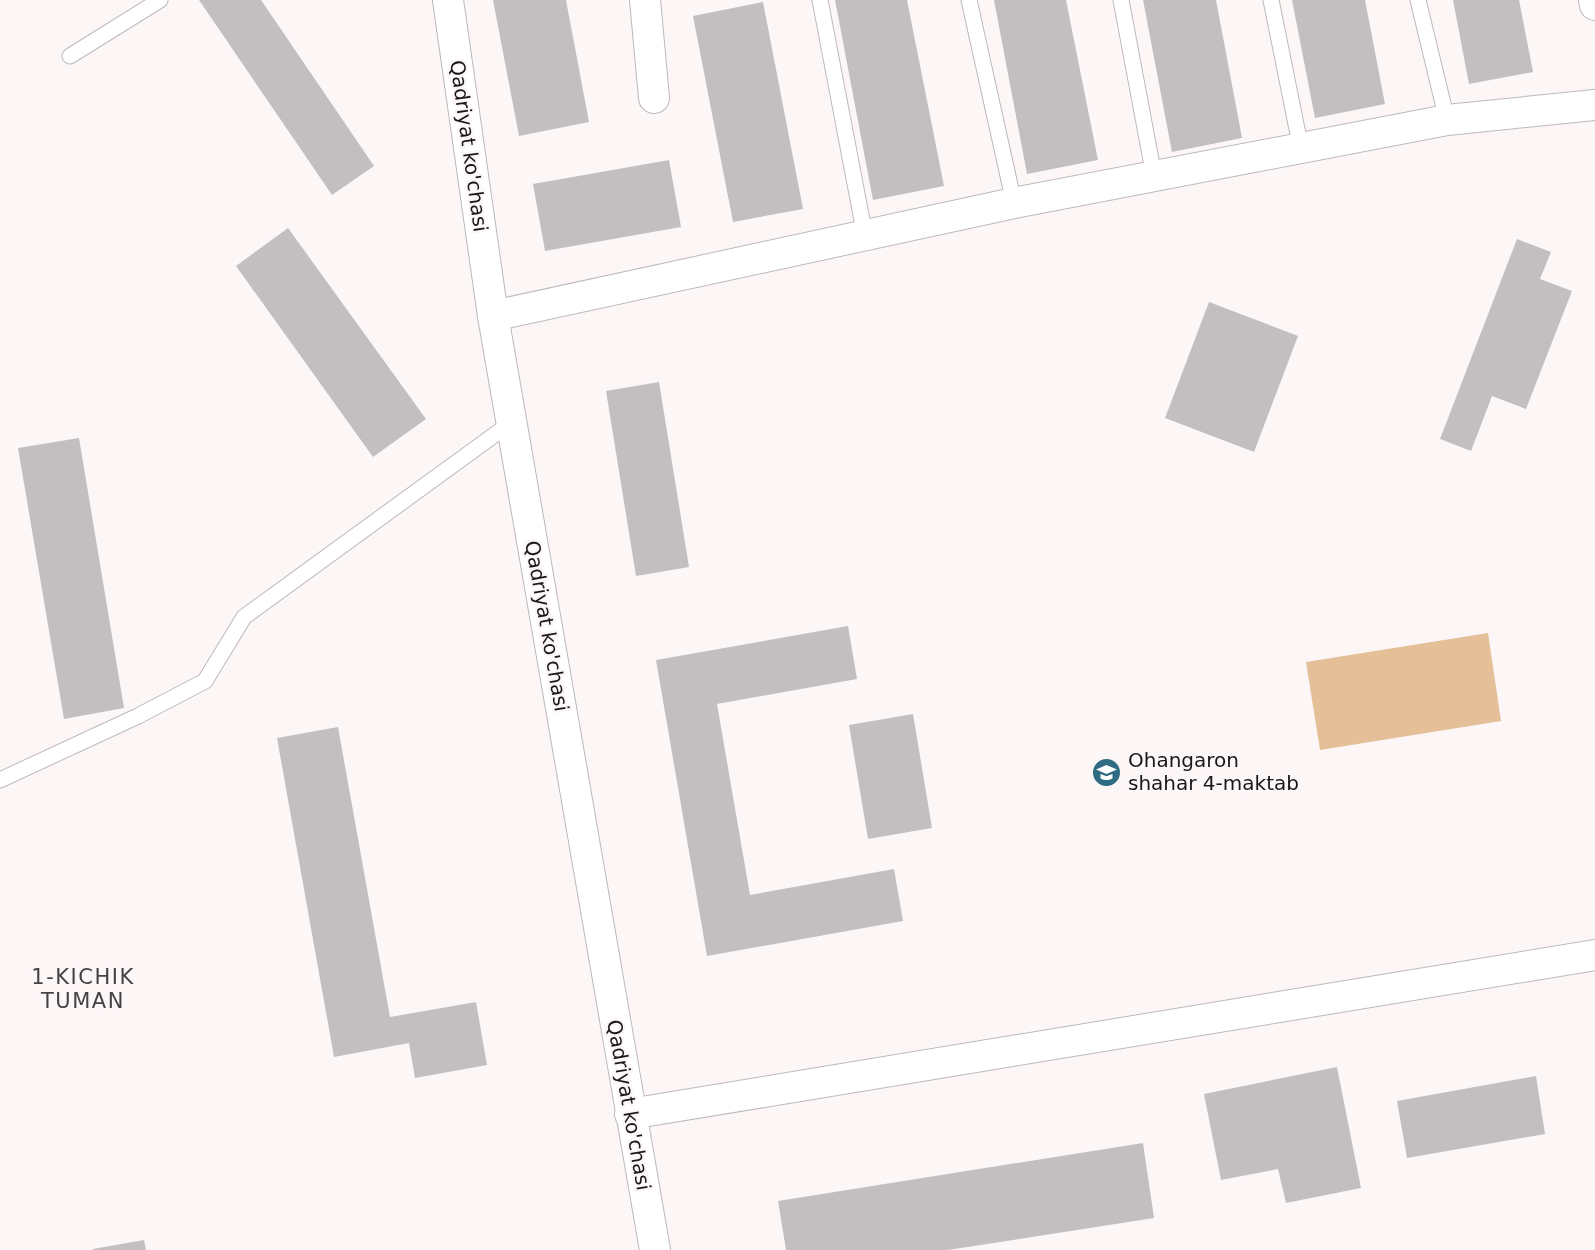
<svg xmlns="http://www.w3.org/2000/svg" width="1595" height="1250" font-family="'DejaVu Sans',sans-serif">
	<style>
		.green { fill: #e4bf98 }
		.building { fill: #c3bfc1 }
		.lines { fill: none; stroke-linecap: round; stroke-linejoin: round }
		.lane-casing { stroke: #beb9b9; stroke-width: 17 }
		.street-casing { stroke: #beb9b9; stroke-width: 32 }
		.lane { stroke: #fff; stroke-width: 15 }
		.street { stroke: #fff; stroke-width: 30 }
		.labels { text-anchor: middle; dominant-baseline: central; stroke-width: 5; stroke-linejoin: round; paint-order: stroke }
		.street-label { font-size: 20px; fill: #191717; stroke: #fcf6f7 }
		.poi-label { font-size: 20px; fill: #191717; stroke: #fcf6f7; text-anchor: start }
		.neighbourhood-label { font-size: 21px; letter-spacing: 1.5px; fill: #464142; stroke: #fcf6f7 }
	</style>
	<rect width="100%" height="100%" fill="#fcf6f7"/>
	<!-- green -->
	<polygon class="green" points="1488,633 1501,721 1320,750 1306,662"/>
	<!-- building -->
	<g class="building">
		<polygon points="199,0 261,0 374,166 332,195"/>
		<polygon points="493,0 566,0 589,122 519,136"/>
		<polygon points="835,0 907,0 944,186 873,200"/>
		<polygon points="994,0 1066,0 1098,160 1027,174"/>
		<polygon points="1143,0 1216,0 1242,138 1172,152"/>
		<polygon points="1292,0 1365,0 1385,104 1315,118"/>
		<polygon points="1453,0 1519,0 1533,72 1469,84"/>
		<polygon points="763,2 803,209 733,222 693,16"/>
		<polygon points="669,160 681,227 545,251 533,184"/>
		<polygon points="288,228 426,419 373,457 236,266"/>
		<polygon points="1517,239 1551,252 1540,279 1572,291 1526,409 1492,396 1471,451 1440,439"/>
		<polygon points="1209,302 1298,336 1254,452 1165,418"/>
		<polygon points="659,382 689,567 636,576 606,391"/>
		<polygon points="79,438 124,708 64,719 18,448"/>
		<polygon points="848,626 857,679 717,704 750,895 894,869 903,921 707,956 656,660"/>
		<polygon points="913,714 932,828 868,839 849,725"/>
		<polygon points="338,727 390,1017 476,1002 487,1065 415,1078 409,1043 334,1057 277,738"/>
		<polygon points="1337,1067 1361,1188 1286,1203 1278,1169 1221,1180 1204,1094"/>
		<polygon points="1536,1076 1545,1134 1407,1158 1397,1101"/>
		<polygon points="1143,1143 1154,1218 948,1250 786,1250 778,1201"/>
		<polygon points="144,1240 146,1250 93,1250 93,1249"/>
	</g>
	<g class="lines">
		<defs>
			<g id="lane">
				<polyline points="820,0 865,236"/>
				<polyline points="969,0 1014,203"/>
				<polyline points="1121,0 1154,176"/>
				<polyline points="1271,0 1301,149"/>
				<polyline points="1418,0 1447,120"/>
				<polyline points="70,56 160,0"/>
				<polyline points="0,780 138,716 205,681 244,617 512,422"/>
			</g>
			<g id="street">
				<polyline points="448,0 493,316 655,1250"/>
				<polyline points="645,0 654,98"/>
				<polyline points="1594,0 1595,5"/>
				<polyline points="493,316 1014,203 1447,120 1595,105"/>
				<polyline points="630,1114 1595,955"/>
			</g>
		</defs>
		<!-- lane casing -->
		<use href="#lane" class="lane-casing"/>
		<!-- street casing -->
		<use href="#street" class="street-casing"/>
		<!-- lane -->
		<use href="#lane" class="lane"/>
		<!-- street -->
		<use href="#street" class="street"/>
	</g>
	<!-- icons -->
	<defs>
		<symbol id="school-disc" viewBox="-11 -11 22 22"><circle r="9.5" fill="#2f6b82" stroke="#fcf6f7"/><path d="M0-5L7-2L0 1L-7-2ZM-4 1L0 2.5L4 1V4Q0 6-4 4Z" fill="#fff"/></symbol>
	</defs>
	<g fill-rule="evenodd">
		<use href="#school-disc" x="1090" y="756" width="33" height="33"/>
	</g>
	<g class="labels">
		<!-- street labels -->
		<g class="street-label">
			<text transform="translate(469 146) rotate(82)">Qadriyat ko'chasi</text>
			<text transform="translate(547 626) rotate(80)">Qadriyat ko'chasi</text>
			<text transform="translate(629 1105) rotate(80)">Qadriyat ko'chasi</text>
		</g>
		<!-- poi labels -->
		<g class="poi-label">
			<text x="1128" y="760">Ohangaron<tspan x="1128" dy="23">shahar 4-maktab</tspan></text>
		</g>
		<!-- neighbourhood labels -->
		<g class="neighbourhood-label">
			<text x="83" y="977">1-KICHIK<tspan x="83" dy="24">TUMAN</tspan></text>
		</g>
	</g>
</svg>
